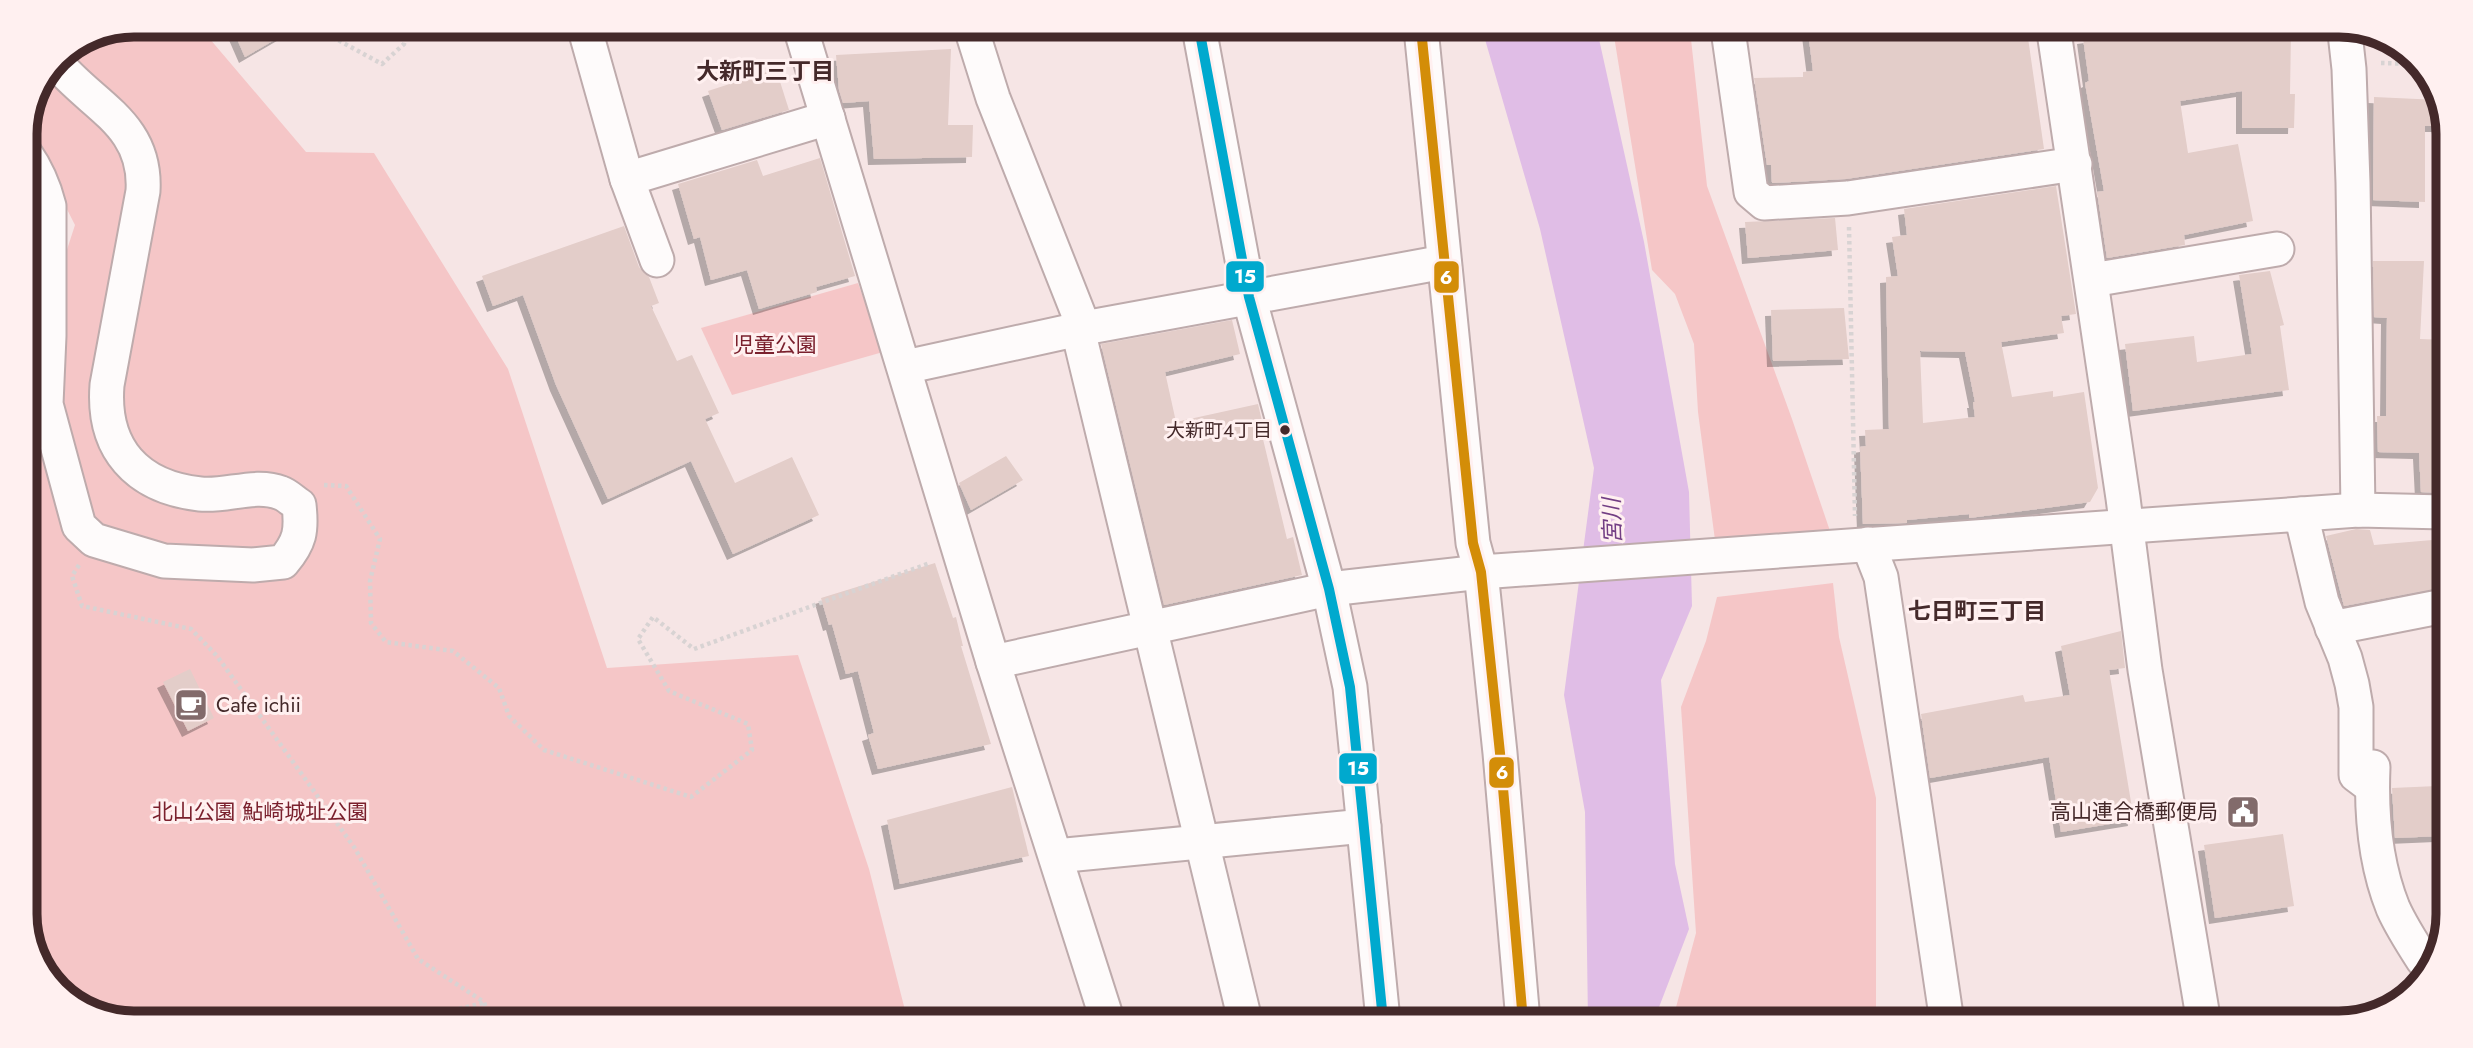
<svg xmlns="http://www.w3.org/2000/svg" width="2473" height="1048" font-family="Jost,'Noto Sans JP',sans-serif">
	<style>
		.green { fill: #f5c6c7 }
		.water { fill: #e0bde6 }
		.building { fill: #e3cdc9; fill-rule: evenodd; filter: url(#shadow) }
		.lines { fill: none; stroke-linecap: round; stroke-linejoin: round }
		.minor-casing { stroke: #beabac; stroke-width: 37 }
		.path { stroke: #d8d3d3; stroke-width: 4.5; stroke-dasharray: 3.5 3.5; stroke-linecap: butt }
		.minor { stroke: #fefbfb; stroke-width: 33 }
		.bus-1-casing { stroke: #fff0f0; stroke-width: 16 }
		.bus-2-casing { stroke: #fff0f0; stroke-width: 16 }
		.bus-1 { stroke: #00a9ce; stroke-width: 10 }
		.bus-2 { stroke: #d38d08; stroke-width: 10 }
		.bus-dot { fill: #44292a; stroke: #fff0f0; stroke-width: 2.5 }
		.labels { text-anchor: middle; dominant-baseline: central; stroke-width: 6; stroke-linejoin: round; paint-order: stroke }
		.bus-label { font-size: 19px; fill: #44292a; stroke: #fff0f0; text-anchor: end }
		.park-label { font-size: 21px; fill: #7a202d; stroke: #fff0f0 }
		.poi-label { font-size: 21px; fill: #44292a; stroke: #fff0f0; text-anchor: start }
		.neighbourhood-label { font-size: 23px; font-weight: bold; fill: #44292a; stroke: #fff0f0 }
		.water-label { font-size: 23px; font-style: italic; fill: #733e84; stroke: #fff0f0 }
		.rim { fill: none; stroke: #44292a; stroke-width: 9 }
		.line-badge { stroke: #fff0f0; stroke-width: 2.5 }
		.badge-label { font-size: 19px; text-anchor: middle; font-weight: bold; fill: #fff }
	</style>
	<defs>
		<filter id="shadow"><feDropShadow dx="-6" dy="6" stdDeviation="0" flood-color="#0004"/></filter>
	</defs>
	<rect width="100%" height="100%" fill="#f6e5e5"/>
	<!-- green -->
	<g class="green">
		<polygon points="134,25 198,25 306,152 374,153 508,369 607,668 798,655 869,869 907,1018 93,1015 47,980 25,921 25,276 62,265 75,225 25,127 57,56"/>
		<polygon points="1613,30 1690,30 1707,186 1792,419 1830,531 1715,540 1698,412 1694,344 1675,294 1652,270"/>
		<polygon points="858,283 883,352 732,395 701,328"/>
		<polygon points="1833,583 1839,637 1876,798 1876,1022 1675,1021 1675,1011 1696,933 1681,707 1706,641 1717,597"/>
	</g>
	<!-- water -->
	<polygon class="water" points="1482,29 1597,30 1644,242 1689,492 1692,606 1661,680 1675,864 1689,929 1656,1015 1656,1021 1588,1021 1585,812 1564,695 1594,468 1540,229"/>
	<!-- building -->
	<g class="building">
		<polygon points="231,25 300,25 245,57"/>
		<polygon points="1808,31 2027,31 2044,149 1846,179 1772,183 1771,165 1767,165 1754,78 1803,77 1803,72 1813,71"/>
		<polygon points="2129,32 2291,32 2290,94 2295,94 2294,128 2242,128 2242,91 2180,101 2188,153 2238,144 2253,221 2184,235 2185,245 2107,258 2097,192 2104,191 2085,83 2089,81 2083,38"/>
		<polygon points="951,49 948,125 973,125 972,157 874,159 869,101 843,103 839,90 836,55"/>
		<polygon points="776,69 789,110 722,130 708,91"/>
		<polygon points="2374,97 2439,100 2448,126 2425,126 2425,202 2373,200"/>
		<polygon points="820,158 855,276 816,287 817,292 759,309 747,270 711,280 700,237 694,239 678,184 757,160 763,176"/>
		<path d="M2056 186 2076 314 2061 316 2064 333 2001 342 2012 397 2053 391V397L2084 392 2098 488 2090 502 1969 518V514L1907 520V523L1863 524 1860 447 1866 446 1865 430 1889 429 1886 277 1898 276 1892 237 1907 235 1904 209ZM1920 351 1965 352 1975 402H1973L1975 417 1923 423Z"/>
		<polygon points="1835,218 1838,250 1748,258 1745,222"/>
		<polygon points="624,226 639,267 649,277 659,303 651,306 677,361 692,355 719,413 705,419 735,483 792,457 819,515 733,554 691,461 608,499 556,385 523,295 493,306 482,276"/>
		<polygon points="2373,261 2424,261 2420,339 2446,340 2445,493 2421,492 2419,453 2378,452 2377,416 2386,416 2387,318 2374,317"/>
		<polygon points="2270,271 2284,325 2280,326 2289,390 2133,411 2125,344 2194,336 2197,362 2252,354 2239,275"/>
		<polygon points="1844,308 1849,359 1773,361 1771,310"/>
		<polygon points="1232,320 1240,354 1165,372 1176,422 1258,404 1265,434 1262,435 1287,539 1293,537 1302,575 1164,605 1101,344"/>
		<polygon points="1006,456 1023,480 971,510 959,483"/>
		<polygon points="2356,529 2370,530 2374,545 2444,539 2444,587 2344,606 2326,536"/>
		<polygon points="935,563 953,618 956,617 963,646 961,646 991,744 878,769 868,735 874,733 858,671 846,674 832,624 829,625 821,598"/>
		<polygon points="2121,631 2125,668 2109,670 2134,820 2061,832 2049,757 1930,778 1921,714 2023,695 2025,702 2070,695 2061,646"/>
		<polygon points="190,669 214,718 188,731 163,682"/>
		<polygon points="2437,786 2438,813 2442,812 2441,836 2395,838 2392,788"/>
		<polygon points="1012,787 1029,856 900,884 887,820"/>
		<polygon points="2283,834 2294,906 2215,918 2204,845"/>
	</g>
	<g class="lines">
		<defs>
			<g id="minor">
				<polyline points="584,26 627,179 657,260"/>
				<polyline points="800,27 993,662 1107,1019"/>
				<polyline points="971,28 993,98 1084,328"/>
				<polyline points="1199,28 1249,297 1329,589 1350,687 1383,1020"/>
				<polyline points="1421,29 1473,543 1481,572 1500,753 1523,1021"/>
				<polyline points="1728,30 1751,192 1764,203 1848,198 2075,164"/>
				<polyline points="2054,32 2123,498 2145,670 2204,1023"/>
				<polyline points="2345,33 2349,69 2353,183 2358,510"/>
				<path d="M25 153C37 170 44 186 49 206V336L46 404 79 526 94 540 164 561 253 565 283 562C300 542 302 531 299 505 294 502 287 495 281 493 255 483 226 497 200 494 137 487 102 449 107 385L143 191C147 123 91 106 55 61"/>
				<polyline points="627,179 828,118"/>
				<polyline points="2092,280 2277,249"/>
				<polyline points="1078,330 1245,1020"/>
				<polyline points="905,367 1084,328 1444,262"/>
				<polyline points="2301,514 2322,602 2345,658 2352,684 2356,707 2356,775 2372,787"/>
				<polyline points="1868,544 1881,577 1947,1022"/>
				<polyline points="2332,628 2444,606"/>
				<polyline points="993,662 1329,589 1481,572 2358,510 2445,512"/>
				<path d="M2373 767C2371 814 2375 863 2393 908 2401 926 2412 943 2423 960"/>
				<polyline points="1056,856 1364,826"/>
			</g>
		</defs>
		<!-- minor casing -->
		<use href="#minor" class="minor-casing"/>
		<!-- path -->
		<g class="path">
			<polyline points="304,36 336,39 382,64 404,44 408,26"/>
			<polyline points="2381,63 2418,64"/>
			<polyline points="1849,227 1855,516"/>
			<polyline points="324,485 346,486 380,539 370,581 371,623 386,642 453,651 499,688 509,716 544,750 691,797 752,750 748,724 669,691 638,639 653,617 694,649 930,563"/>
			<polyline points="79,565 72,576 82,606 191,629 217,656 354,847 418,959 484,1002 489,1017"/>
			<polyline points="425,1017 483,1003"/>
			<polyline points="475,1017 483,1003"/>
		</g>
		<!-- minor -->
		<use href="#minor" class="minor"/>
		<defs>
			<polyline id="bus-1" points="1199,28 1249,297 1329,589 1350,687 1383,1020"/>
			<polyline id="bus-2" points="1421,29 1473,543 1481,572 1500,753 1523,1021"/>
		</defs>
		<!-- bus-1 casing -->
		<use href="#bus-1" class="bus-1-casing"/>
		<!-- bus-2 casing -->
		<use href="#bus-2" class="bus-2-casing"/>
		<!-- bus-1 -->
		<use href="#bus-1" class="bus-1"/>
		<!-- bus-2 -->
		<use href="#bus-2" class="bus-2"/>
	</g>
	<!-- icons -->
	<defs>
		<symbol id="cafe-square" viewBox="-11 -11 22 22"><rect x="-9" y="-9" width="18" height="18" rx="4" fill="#826b6b" stroke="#fff0f0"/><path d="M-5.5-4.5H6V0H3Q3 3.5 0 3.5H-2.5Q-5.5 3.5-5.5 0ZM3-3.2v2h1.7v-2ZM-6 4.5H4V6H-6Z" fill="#fff"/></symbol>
		<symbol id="civic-square" viewBox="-11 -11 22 22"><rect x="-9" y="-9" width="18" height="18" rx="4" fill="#826b6b" stroke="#fff0f0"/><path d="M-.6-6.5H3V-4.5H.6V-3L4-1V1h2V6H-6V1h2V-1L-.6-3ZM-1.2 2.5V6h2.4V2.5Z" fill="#fff"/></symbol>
	</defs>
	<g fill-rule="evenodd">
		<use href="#cafe-square" x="172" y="686" width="38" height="38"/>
		<use href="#civic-square" x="2224" y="793" width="38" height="38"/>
	</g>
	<!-- markers -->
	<circle class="bus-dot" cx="1285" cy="430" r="6"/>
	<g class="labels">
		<!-- bus labels -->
		<g class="bus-label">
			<text x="1272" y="430">大新町4丁目</text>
		</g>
		<!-- park labels -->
		<g class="park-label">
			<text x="775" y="345">児童公園</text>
			<text x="260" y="812">北山公園 鮎崎城址公園</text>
		</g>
		<!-- poi labels -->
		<g class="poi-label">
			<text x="216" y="705">Cafe ichii</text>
			<text x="2218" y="812" text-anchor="end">高山連合橋郵便局</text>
		</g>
		<!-- neighbourhood labels -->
		<g class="neighbourhood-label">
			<text x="765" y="71">大新町三丁目</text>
			<text x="1977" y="611">七日町三丁目</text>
		</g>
		<!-- water labels -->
		<g class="water-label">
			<text transform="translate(1612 521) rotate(-92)">宮川</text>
		</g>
	</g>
	<!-- crop -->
	<path d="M0 0H2473V1048H0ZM134 37H2339A97 97 0 0 1 2436 134V914A97 97 0 0 1 2339 1011H134A97 97 0 0 1 37 914V134A97 97 0 0 1 134 37Z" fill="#fff0f0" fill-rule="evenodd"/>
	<path class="rim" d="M134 37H2339A97 97 0 0 1 2436 134V914A97 97 0 0 1 2339 1011H134A97 97 0 0 1 37 914V134A97 97 0 0 1 134 37Z"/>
	<g class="line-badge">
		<rect x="1225" y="260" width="40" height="33" rx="7" fill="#00a9ce"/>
		<rect x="1433" y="260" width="27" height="34" rx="7" fill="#d38d08"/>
		<rect x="1338" y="752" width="40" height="33" rx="7" fill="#00a9ce"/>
		<rect x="1488" y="756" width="27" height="33" rx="7" fill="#d38d08"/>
	</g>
	<g class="badge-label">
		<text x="1245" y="283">15</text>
		<text x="1446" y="284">6</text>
		<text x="1358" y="775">15</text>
		<text x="1502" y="779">6</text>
	</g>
</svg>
